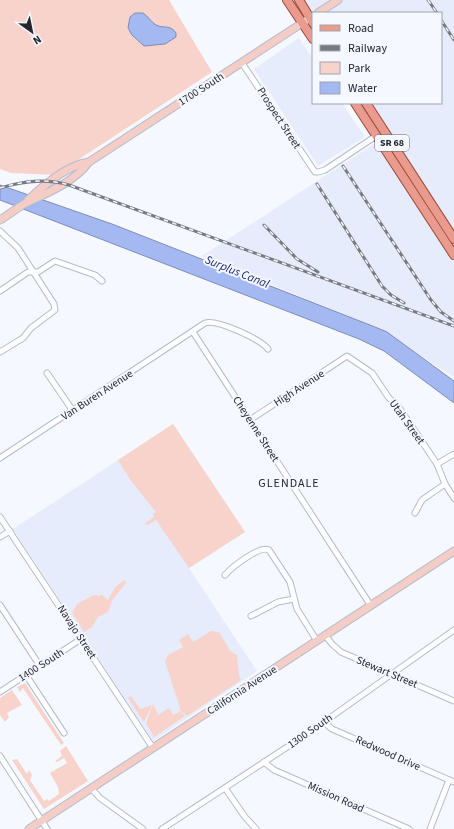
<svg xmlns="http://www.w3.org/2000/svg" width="454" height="829" font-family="'Source Sans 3',sans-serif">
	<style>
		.built { fill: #e6ecfb }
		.green { fill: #f7d3cb }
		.water { fill: #a4b8f2; stroke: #7e8cb7 }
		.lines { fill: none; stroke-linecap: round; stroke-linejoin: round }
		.street-casing { stroke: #b4bbcd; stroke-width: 7 }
		.secondary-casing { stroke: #b4bbcd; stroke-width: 9 }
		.primary-casing { stroke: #9a483b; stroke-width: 10 }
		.street { stroke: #fff; stroke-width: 5 }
		.secondary { stroke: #f4cdc6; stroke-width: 7 }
		.primary { stroke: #e99b8e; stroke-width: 8 }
		.rail-casing { stroke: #777a81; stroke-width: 3 }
		.rail { stroke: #f5f8ff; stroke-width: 1.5; stroke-dasharray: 4.5; stroke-linecap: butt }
		.labels { text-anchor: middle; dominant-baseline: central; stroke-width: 4; stroke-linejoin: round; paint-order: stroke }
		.shield { fill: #f5f8ff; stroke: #63666d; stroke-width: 1 }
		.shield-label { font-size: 10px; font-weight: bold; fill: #24272e }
		.street-label { font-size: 11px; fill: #24272e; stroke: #f5f8ff }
		.water-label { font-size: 12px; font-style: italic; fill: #141f6f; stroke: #f5f8ff }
		.neighbourhood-label { font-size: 12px; letter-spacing: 1px; fill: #24272e; stroke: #f5f8ff }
	</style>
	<rect width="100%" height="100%" fill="#f5f8ff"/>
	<!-- built -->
	<g class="built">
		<polygon points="304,0 454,0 454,377 377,328 202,256 391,133 372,103 441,103 441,13 313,14"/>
		<polygon points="299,38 313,59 313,103 342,103 365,137 318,166 254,69"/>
		<polygon points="173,424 245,532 189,568 257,671 153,741 13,529"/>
	</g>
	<!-- green -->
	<g class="green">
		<polygon points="0,0 169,0 212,72 55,175 11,173 0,169"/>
		<polygon points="173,424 245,532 189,568 156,520 148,525 144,524 154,517 153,514 156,512 131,481 118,460"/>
		<polygon points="125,580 126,583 113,599 108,612 98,617 92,627 84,632 72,613 77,604 94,595 100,596 101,594 108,600 116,586"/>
		<polygon points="211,631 219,632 231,652 237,655 239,675 241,680 187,716 181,711 165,661 168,655 183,647 179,640 188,634 193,642"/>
		<polygon points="25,683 64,743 61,745 23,688 20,692 17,687"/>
		<polygon points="12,690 22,705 7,713 9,717 5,722 0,715 0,698"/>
		<polygon points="131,696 140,709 152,705 144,722 128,698"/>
		<polygon points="153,704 158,715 169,708 173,715 180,711 185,716 154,737 146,723"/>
		<polygon points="66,746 88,781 44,809 12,760 17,759 27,774 29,770 32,775 30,780 44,801 47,799 49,801 59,794 58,787 50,773 67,763 64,758 57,762 55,761 62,756 60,751"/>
	</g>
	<!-- water -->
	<g class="water">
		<path d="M135 13H143C148 16 151 22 156 25 164 29 170 24 176 33V37L165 44 144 46 132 35 128 28 130 17Z"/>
		<polygon points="0,185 112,224 375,327 387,332 454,381 454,403 384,351 359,339 0,200"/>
	</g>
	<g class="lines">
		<defs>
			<g id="street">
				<polyline points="242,63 315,172 318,172 325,170 376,136"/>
				<polyline points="0,231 18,248 54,304 55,310 31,328 23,338 0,352"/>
				<polyline points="0,291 28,272 38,272 55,261 95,275 102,281"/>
				<polyline points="193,332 371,606"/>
				<polyline points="47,373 73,411"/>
				<polyline points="250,420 347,356 372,373 389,398 398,406 437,464 445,484 454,498"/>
				<path d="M0 458 205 323C217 319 260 339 268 349"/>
				<polyline points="437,464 454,454"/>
				<polyline points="415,513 422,500 445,484"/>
				<polyline points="0,517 153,748"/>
				<polyline points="0,537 10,531"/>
				<path d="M225 575C232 567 260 545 269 550L290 582 297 609 317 641"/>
				<polyline points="0,605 40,666"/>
				<polyline points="251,616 278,602 294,599"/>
				<polyline points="325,635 332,644 341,652 454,701"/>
				<polyline points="26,675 64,733"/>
				<polyline points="0,692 81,639"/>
				<polyline points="324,722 332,729 454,782"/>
				<polyline points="0,756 47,829"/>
				<polyline points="264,762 274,770 409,829"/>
				<polyline points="91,788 100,798 143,829"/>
				<polyline points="225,788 245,817 256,829"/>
				<polyline points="162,829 307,734 454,630"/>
				<polyline points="430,829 449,780"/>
			</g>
			<g id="secondary">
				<polyline points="318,13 338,0"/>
				<path d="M28 200C44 185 67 165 89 162"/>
				<path d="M0 220C8 215 16 209 24 204 47 193 73 183 89 162L313 16"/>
				<polyline points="29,829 454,551"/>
			</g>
			<g id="primary">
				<polyline points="287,0 313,39"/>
				<polyline points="299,0 313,23"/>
				<polyline points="355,103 454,255"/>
				<polyline points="366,103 454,239"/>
			</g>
		</defs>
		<!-- street casing -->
		<use href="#street" class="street-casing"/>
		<!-- secondary casing -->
		<use href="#secondary" class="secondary-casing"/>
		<!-- primary casing -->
		<use href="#primary" class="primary-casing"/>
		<!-- street -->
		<use href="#street" class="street"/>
		<!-- secondary -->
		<use href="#secondary" class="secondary"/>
		<!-- primary -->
		<use href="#primary" class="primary"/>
		<defs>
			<g id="rail">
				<polyline points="428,0 437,13"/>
				<polyline points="441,20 454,40"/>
				<polyline points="343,166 431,300 441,312 454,321"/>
				<polyline points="317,184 382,286 391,295 404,303"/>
				<path d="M0 188C23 181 45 178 69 185L454 326"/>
				<polyline points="264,225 297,259 318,272"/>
			</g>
		</defs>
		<!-- rail casing -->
		<use href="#rail" class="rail-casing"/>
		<!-- rail -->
		<use href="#rail" class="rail"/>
	</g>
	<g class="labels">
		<!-- shield labels -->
		<rect class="shield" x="375" y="135" width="34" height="16" rx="3"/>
		<g class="shield-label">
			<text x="392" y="143">SR 68</text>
		</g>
		<!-- street labels -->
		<g class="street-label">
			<text transform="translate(201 89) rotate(-33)">1700 South</text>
			<text transform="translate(279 118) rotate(57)">Prospect Street</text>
			<text transform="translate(299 388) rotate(-33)">High Avenue</text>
			<text transform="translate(97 395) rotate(-33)">Van Buren Avenue</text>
			<text transform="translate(407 422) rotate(54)">Utah Street</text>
			<text transform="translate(256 429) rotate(57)">Cheyenne Street</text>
			<text transform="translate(77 632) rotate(57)">Navajo Street</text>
			<text transform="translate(41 665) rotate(-33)">1400 South</text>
			<text transform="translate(387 672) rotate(23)">Stewart Street</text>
			<text transform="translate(242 690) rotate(-33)">California Avenue</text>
			<text transform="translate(310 731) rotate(-35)">1300 South</text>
			<text transform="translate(388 753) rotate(24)">Redwood Drive</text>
			<text transform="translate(336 797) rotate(24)">Mission Road</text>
		</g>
		<!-- water labels -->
		<g class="water-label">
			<text transform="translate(237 272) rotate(22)">Surplus Canal</text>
		</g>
		<!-- neighbourhood labels -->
		<g class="neighbourhood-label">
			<text x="289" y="483">GLENDALE</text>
		</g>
	</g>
	<!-- legend -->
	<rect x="312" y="12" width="130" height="92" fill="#f5f8ff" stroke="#a1a4ab"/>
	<rect x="320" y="25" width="20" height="6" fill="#e99b8e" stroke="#a1a4ab"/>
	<text x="348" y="32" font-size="12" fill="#24272e">Road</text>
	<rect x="320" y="45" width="20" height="6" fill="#777a81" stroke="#a1a4ab"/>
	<text x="348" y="52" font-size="12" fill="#24272e">Railway</text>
	<rect x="320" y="62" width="20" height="12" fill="#f7d3cb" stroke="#a1a4ab"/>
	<text x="348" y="72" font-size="12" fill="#24272e">Park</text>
	<rect x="320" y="82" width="20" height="12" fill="#a4b8f2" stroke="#a1a4ab"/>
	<text x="348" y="92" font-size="12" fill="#24272e">Water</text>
	<!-- north arrow -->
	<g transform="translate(32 32) rotate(147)" stroke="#f5f8ff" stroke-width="3" paint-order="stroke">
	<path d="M0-3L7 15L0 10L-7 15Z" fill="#24272e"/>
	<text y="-6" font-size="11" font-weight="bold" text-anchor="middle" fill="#24272e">N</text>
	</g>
</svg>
